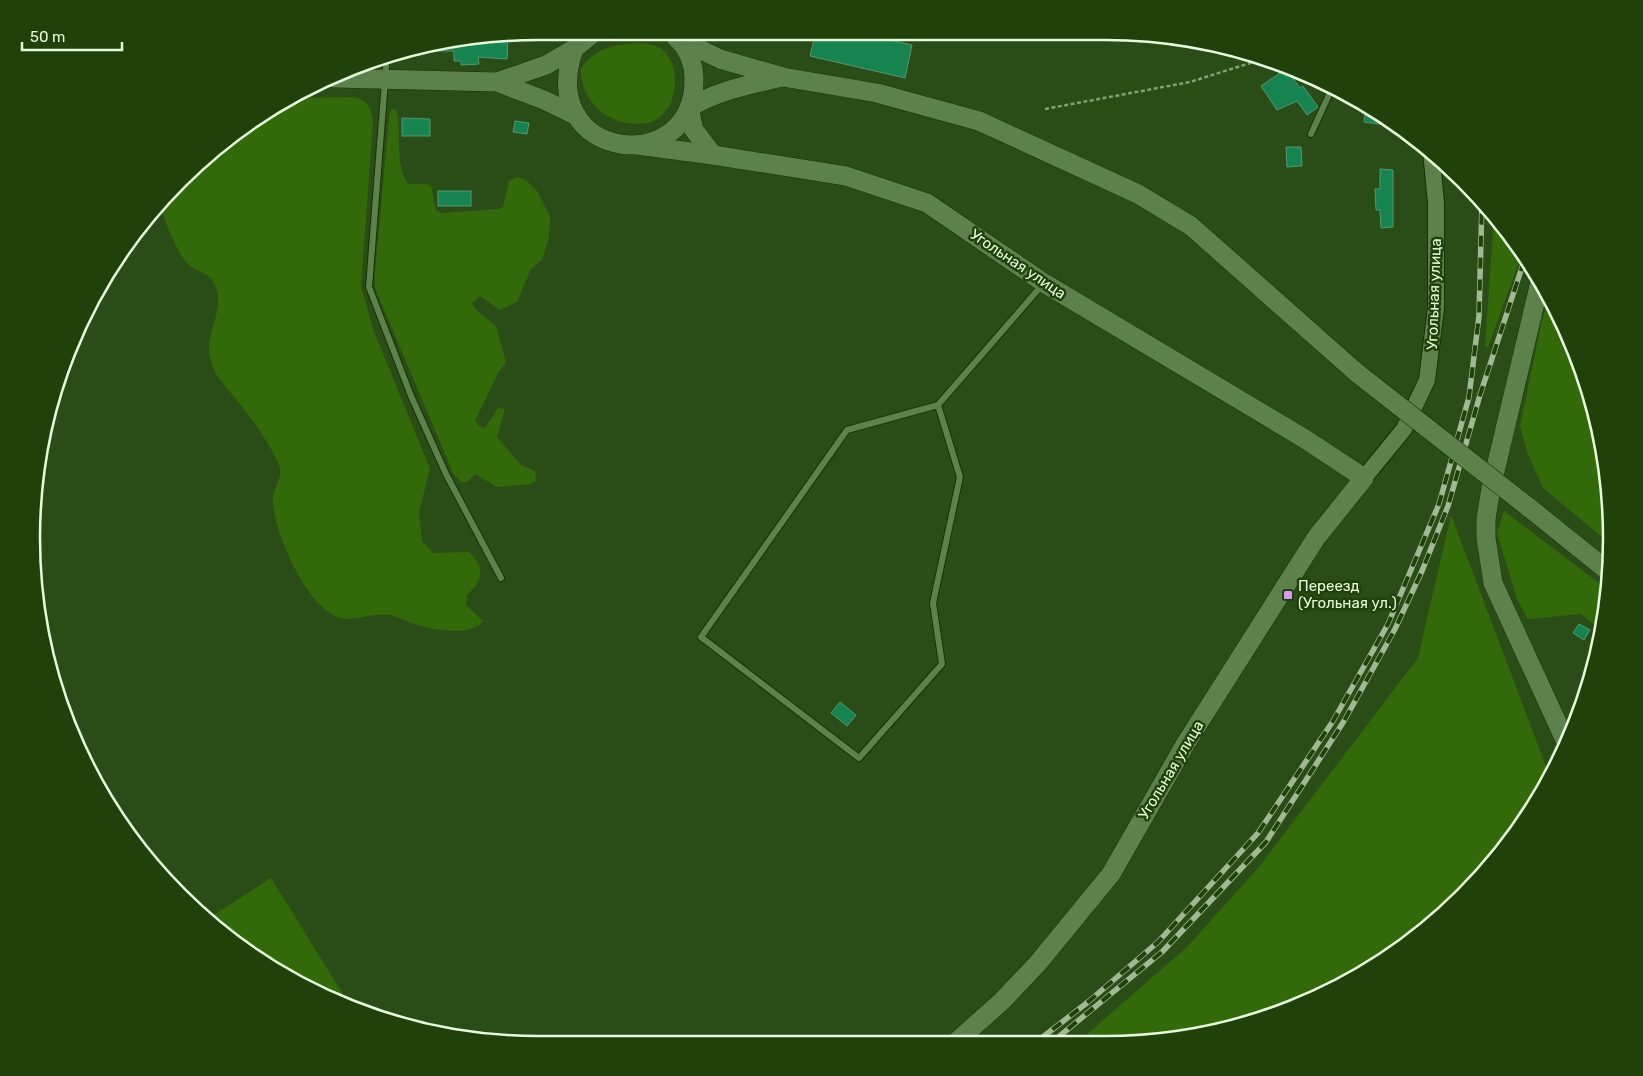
<svg xmlns="http://www.w3.org/2000/svg" width="1643" height="1076" font-family="Rubik,sans-serif">
	<style>
		.green { fill: #336a09 }
		.building { fill: #168450; stroke: #569770 }
		.lines { fill: none; stroke-linecap: round; stroke-linejoin: round }
		.service-casing { stroke: #173007; stroke-width: 8 }
		.tertiary-casing { stroke: #173007; stroke-width: 18 }
		.secondary-casing { stroke: #173007; stroke-width: 20 }
		.path { stroke: #839f74; stroke-width: 2.5; stroke-dasharray: 4 2.5; stroke-linecap: butt }
		.service { stroke: #5c814b; stroke-width: 6 }
		.tertiary { stroke: #5c814b; stroke-width: 16 }
		.secondary { stroke: #5c814b; stroke-width: 19 }
		.rail-casing { stroke: #a0b992; stroke-width: 5.5 }
		.rail { stroke: #20420a; stroke-width: 4; stroke-dasharray: 11; stroke-linecap: butt }
		.secondary-bridge-casing { stroke: #173007; stroke-width: 20; stroke-linecap: butt }
		.secondary-bridge { stroke: #5c814b; stroke-width: 19 }
		.poi-dot { fill: #db99f5; stroke: #20420a; stroke-width: 2 }
		.labels { text-anchor: middle; dominant-baseline: central; stroke-width: 5; stroke-linejoin: round; paint-order: stroke }
		.street-label { font-size: 15px; fill: #e8fcde; stroke: #20420a }
		.poi-label { font-size: 15px; fill: #e8fcde; stroke: #20420a; text-anchor: start }
		.rim { fill: none; stroke: #e8fcde; stroke-width: 2.5 }
	</style>
	<rect width="100%" height="100%" fill="#2a4d17"/>
	<!-- green -->
	<g class="green">
		<path d="M641 43C648 44 657 45 663 50 679 65 679 98 663 114 647 131 615 124 599 110 588 99 580 85 581 69 595 47 617 44 641 43Z"/>
		<path d="M355 97C369 102 371 107 373 122L361 286 373 329 430 469 419 512 422 541 433 553 469 552C486 568 483 580 467 595L466 605 483 621C471 637 435 630 418 625 409 623 399 617 390 615 374 612 356 621 341 618 308 611 271 528 273 497 274 487 284 476 279 465 265 432 238 403 216 374 211 364 207 349 210 338 214 320 223 304 215 285 210 272 199 273 189 265 178 256 164 218 159 204L180 179 256 117 294 98Z"/>
		<path d="M395 109C404 121 392 160 408 184H427L431 186 436 210 442 213 499 209 503 207 509 181 517 177 526 180 537 191 550 216 549 237 542 260 531 269 517 302 500 310 480 296 472 303 477 311 496 326 506 362 498 373 475 421 479 426 485 428 498 408 505 409 497 437 521 465 535 471 536 481 531 484 496 487 476 474 467 482H461L453 473 375 288V273L389 118 391 110Z"/>
		<polygon points="1494,216 1507,230 1522,254 1488,347 1485,347"/>
		<polygon points="1549,298 1560,314 1595,407 1611,505 1609,543 1543,488 1527,452 1520,426 1542,320"/>
		<polygon points="1504,511 1608,590 1607,604 1601,630 1581,614 1528,619 1517,599 1497,533"/>
		<polygon points="1451,515 1550,777 1544,792 1486,872 1413,940 1329,993 1236,1028 1138,1044 1077,1043 1187,947 1259,867 1418,658"/>
		<polygon points="271,878 351,1007 314,993 206,920"/>
	</g>
	<!-- building -->
	<g class="building">
		<polygon points="472,36 508,36 507,59 478,57 479,64 461,65 461,61 454,61 454,51 425,51 425,47"/>
		<polygon points="815,36 872,36 912,45 905,78 810,56"/>
		<polygon points="1286,69 1300,88 1303,86 1318,107 1307,115 1297,101 1277,110 1261,86"/>
		<polygon points="1366,108 1367,109 1393,126 1364,122"/>
		<polygon points="402,118 430,119 430,136 402,136"/>
		<polygon points="515,121 529,123 527,134 513,132"/>
		<polygon points="1286,147 1301,147 1302,166 1287,167"/>
		<polygon points="1380,169 1393,170 1393,227 1381,228 1380,210 1376,210 1375,189 1380,189"/>
		<rect x="438" y="191" width="33" height="15"/>
		<polygon points="1579,624 1590,630 1584,640 1573,633"/>
		<polygon points="840,702 856,715 847,726 831,713"/>
	</g>
	<g class="lines">
		<defs>
			<g id="service">
				<polyline points="387,55 369,287 411,396 446,474 501,578"/>
				<polyline points="1311,134 1333,86"/>
				<polyline points="938,405 960,477 933,603 942,664 859,758 701,637 847,430 938,405 1043,284"/>
			</g>
			<polyline id="tertiary" points="1364,478 1404,429 1427,380 1436,308 1436,203 1431,151"/>
			<g id="secondary">
				<polyline points="679,39 720,59 783,77 877,93 979,121 1138,194 1191,226 1357,373"/>
				<path d="M574 49C534 161 695 180 694 79 694 66 688 46 676 38"/>
				<polyline points="334,78 497,82 544,100 577,116"/>
				<polyline points="497,82 546,65 574,49 590,36"/>
				<path d="M689 108C718 90 749 85 782 77"/>
				<polyline points="689,108 694,130 713,155"/>
				<polyline points="637,145 713,155 846,176 927,203 1044,283 1305,439 1364,478 1316,538 1186,743 1111,874 1038,963 1002,1001 955,1043"/>
				<polyline points="1540,282 1491,488 1486,519 1486,538 1493,583 1566,742"/>
				<polyline points="1527,506 1608,571"/>
			</g>
		</defs>
		<!-- service casing -->
		<use href="#service" class="service-casing"/>
		<!-- tertiary casing -->
		<use href="#tertiary" class="tertiary-casing"/>
		<!-- secondary casing -->
		<use href="#secondary" class="secondary-casing"/>
		<!-- path -->
		<polyline class="path" points="1045,109 1190,82 1263,59"/>
		<!-- service -->
		<use href="#service" class="service"/>
		<!-- tertiary -->
		<use href="#tertiary" class="tertiary"/>
		<!-- secondary -->
		<use href="#secondary" class="secondary"/>
		<defs>
			<g id="rail">
				<polyline points="1035,1043 1088,1002 1158,942 1258,833 1333,721 1388,624 1439,504 1469,397 1479,316 1482,202"/>
				<polyline points="1051,1043 1163,951 1266,842 1344,721 1395,629 1422,571 1448,506 1480,395 1525,258"/>
			</g>
		</defs>
		<!-- rail casing -->
		<use href="#rail" class="rail-casing"/>
		<!-- rail -->
		<use href="#rail" class="rail"/>
		<defs>
			<polyline id="secondary-bridge" points="1357,373 1527,506"/>
		</defs>
		<!-- secondary-bridge casing -->
		<use href="#secondary-bridge" class="secondary-bridge-casing"/>
		<!-- secondary-bridge -->
		<use href="#secondary-bridge" class="secondary-bridge"/>
	</g>
	<!-- markers -->
	<rect class="poi-dot" x="1283" y="590" width="10" height="10" rx="2.5"/>
	<g class="labels">
		<!-- street labels -->
		<g class="street-label">
			<text transform="translate(1018 264) rotate(34)">Угольная улица</text>
			<text transform="translate(1434 294) rotate(-88)">Угольная улица</text>
			<text transform="translate(1171 770) rotate(-59)">Угольная улица</text>
		</g>
		<!-- poi labels -->
		<g class="poi-label">
			<text x="1298" y="586">Переезд<tspan x="1298" dy="17">(Угольная ул.)</tspan></text>
		</g>
	</g>
	<!-- crop -->
	<path d="M0 0H1643V1076H0ZM538 40H1105A498 498 0 0 1 1603 538V538A498 498 0 0 1 1105 1036H538A498 498 0 0 1 40 538V538A498 498 0 0 1 538 40Z" fill="#20420a" fill-rule="evenodd"/>
	<path class="rim" d="M538 40H1105A498 498 0 0 1 1603 538V538A498 498 0 0 1 1105 1036H538A498 498 0 0 1 40 538V538A498 498 0 0 1 538 40Z"/>
	<!-- scale -->
	<path d="M22 42v8h100v-8" fill="none" stroke="#e8fcde" stroke-width="2.5"/>
	<text x="30" y="42" font-size="15" fill="#e8fcde" stroke="#20420a" stroke-width="4" paint-order="stroke">50 m</text>
</svg>
